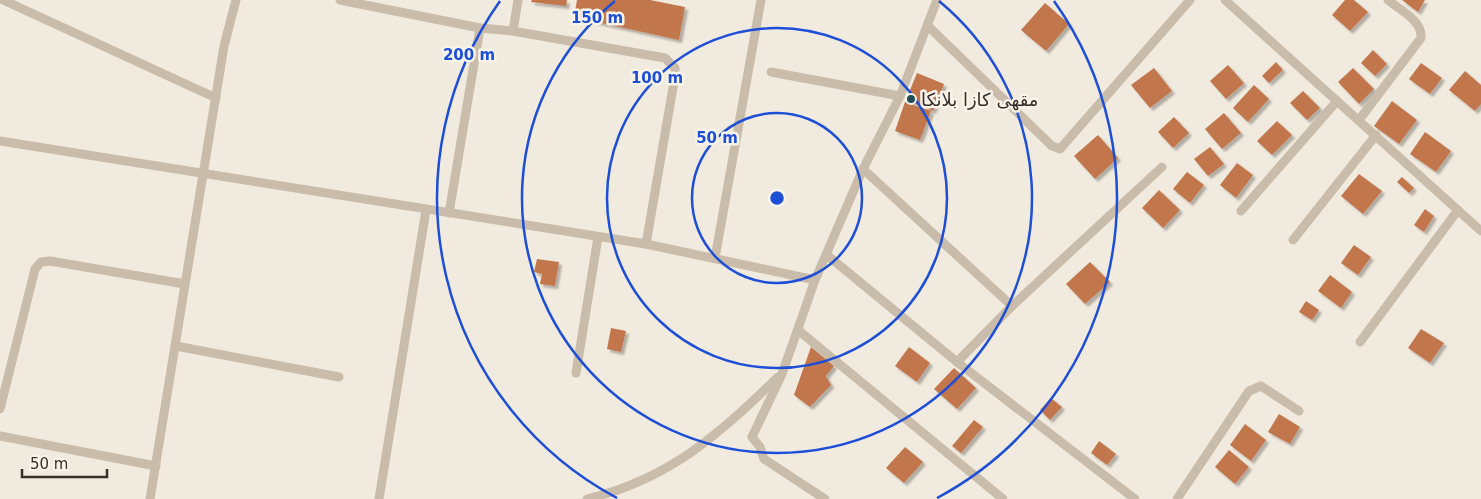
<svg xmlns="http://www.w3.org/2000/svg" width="1481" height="499" font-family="'DejaVu Sans',Vazirmatn,sans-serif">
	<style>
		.building { fill: #c1764c; filter: url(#shadow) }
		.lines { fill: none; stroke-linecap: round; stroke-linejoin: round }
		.street { stroke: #c9bcaa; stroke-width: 9 }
		.ring { fill: none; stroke: #1d4ed8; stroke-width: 2.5 }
		.poi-dot { fill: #204d57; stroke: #f9f4ea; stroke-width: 2 }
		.labels { text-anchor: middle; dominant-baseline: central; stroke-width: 5; stroke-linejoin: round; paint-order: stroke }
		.poi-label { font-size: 18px; fill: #372f29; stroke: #f9f4ea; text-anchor: start }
		.centre { fill: #1d4ed8; stroke: #f9f4ea; stroke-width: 2.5 }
		.ring-label { font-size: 15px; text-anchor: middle; font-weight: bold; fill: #1d4ed8; stroke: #f9f4ea; stroke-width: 5; stroke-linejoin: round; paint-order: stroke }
	</style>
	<defs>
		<filter id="shadow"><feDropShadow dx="3" dy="3" stdDeviation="1" flood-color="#0004"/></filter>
	</defs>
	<rect width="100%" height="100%" fill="#f1eade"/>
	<!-- building -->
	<g class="building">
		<polygon points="532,0 567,0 566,6 531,2"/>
		<polygon points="577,0 650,0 685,7 679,40 574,17"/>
		<polygon points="1345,0 1354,0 1368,12 1350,31 1332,15"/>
		<polygon points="1402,0 1425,0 1418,12"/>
		<polygon points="1045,3 1069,24 1046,51 1021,30"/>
		<polygon points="1373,50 1387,64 1375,76 1361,63"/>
		<polygon points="1276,62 1283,70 1269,83 1262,76"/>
		<polygon points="1421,63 1442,78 1430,94 1409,79"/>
		<polygon points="1228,65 1244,83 1226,99 1210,81"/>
		<polygon points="1154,68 1172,91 1150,108 1131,85"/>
		<polygon points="1353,68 1374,89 1359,104 1338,82"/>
		<polygon points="1465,71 1481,85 1481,104 1475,111 1449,90"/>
		<polygon points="917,73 944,84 933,111 906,100"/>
		<polygon points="1254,85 1269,99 1248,122 1233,108"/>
		<polygon points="1303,91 1320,108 1307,120 1290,103"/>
		<polygon points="1392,101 1417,120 1399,144 1374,126"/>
		<polygon points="905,102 931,111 920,140 895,131"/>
		<polygon points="1224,113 1241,133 1222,149 1205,129"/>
		<polygon points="1174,117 1189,133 1173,148 1158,132"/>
		<polygon points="1277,121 1292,135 1272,155 1257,141"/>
		<polygon points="1425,132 1451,151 1436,172 1410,154"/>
		<polygon points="1098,135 1118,158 1095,179 1074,156"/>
		<polygon points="1210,147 1224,164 1208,176 1194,159"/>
		<polygon points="1237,163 1253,175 1236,198 1220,185"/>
		<polygon points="1187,172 1204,185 1190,203 1173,189"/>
		<polygon points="1359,174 1382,191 1363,214 1341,196"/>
		<polygon points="1402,177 1414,188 1409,193 1397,182"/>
		<polygon points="1159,190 1180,210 1163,228 1142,208"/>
		<polygon points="1425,209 1434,216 1424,232 1414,225"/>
		<polygon points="1354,245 1371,257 1358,275 1341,263"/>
		<polygon points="537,259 559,262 555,286 540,284 542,274 534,272"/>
		<polygon points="1090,262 1110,282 1085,304 1066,284"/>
		<polygon points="1330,275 1352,292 1341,308 1318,291"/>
		<polygon points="1306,301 1319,310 1312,320 1299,312"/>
		<polygon points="611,328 626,331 621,352 607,349"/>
		<polygon points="1421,329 1444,343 1430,363 1408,348"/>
		<polygon points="811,347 834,366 826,376 831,385 810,407 794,395"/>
		<polygon points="909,347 930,363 917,382 895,366"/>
		<polygon points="954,368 976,388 957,409 934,389"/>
		<polygon points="1051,398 1062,407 1050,420 1040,410"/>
		<polygon points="1279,414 1300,427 1290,444 1268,432"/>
		<polygon points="974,420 983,427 961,453 952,446"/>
		<polygon points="1245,424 1266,440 1251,461 1230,445"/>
		<polygon points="1099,441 1116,454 1107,465 1091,453"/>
		<polygon points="905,447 923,462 904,483 886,468"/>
		<polygon points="1229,450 1249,467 1235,484 1215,467"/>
	</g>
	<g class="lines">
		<!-- street -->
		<g class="street">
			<polyline points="3,0 216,98"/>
			<polyline points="340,0 480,28 513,31 665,58 675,68 675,76 646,244"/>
			<polyline points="1225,0 1481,231"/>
			<polyline points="928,26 1052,146 1060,149 1190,0"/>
			<polyline points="513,31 518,0"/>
			<polyline points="771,72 900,96"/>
			<path d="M1359 120 1421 38C1423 21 1400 10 1388 0"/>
			<polyline points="0,141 646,244 815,280"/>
			<polyline points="863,169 1012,306"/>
			<polyline points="1241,211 1337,101"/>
			<polyline points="449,213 480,28"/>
			<polyline points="1293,240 1376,135"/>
			<polyline points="827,255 957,362 1135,499"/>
			<polyline points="715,258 761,0"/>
			<polyline points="798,330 1003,499"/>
			<polyline points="1360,342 1458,210"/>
			<polyline points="176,346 339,377"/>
			<polyline points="957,362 1012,306 1162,167"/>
			<polyline points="576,373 598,237"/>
			<polyline points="0,409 35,269 41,262 50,261 185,284"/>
			<polyline points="0,436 156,466"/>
			<polyline points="150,499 224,46 236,0"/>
			<polyline points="379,499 426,210"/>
			<path d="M587 499C670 479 718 435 778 377"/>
			<polyline points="825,499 764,459 760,447 752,437 782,374 815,280 863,169 900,96 937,0"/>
			<polyline points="1177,499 1249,391 1261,386 1299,411"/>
		</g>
	</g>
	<!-- distance rings -->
	<g class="ring">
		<circle cx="777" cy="198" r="85"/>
		<circle cx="777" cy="198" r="170"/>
		<path d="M939 1A255 255 0 1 1 615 1"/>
		<path d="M617 498A340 340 0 0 1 500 1M1054 1A340 340 0 0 1 937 498"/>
	</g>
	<!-- markers -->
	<circle class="poi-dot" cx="911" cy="99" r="5"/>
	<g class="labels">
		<!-- poi labels -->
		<g class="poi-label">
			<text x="921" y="99">مقهى كازا بلانكا</text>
		</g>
	</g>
	<circle cx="777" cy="198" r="8" class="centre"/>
	<g class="ring-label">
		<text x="597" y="23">150 m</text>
		<text x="469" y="60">200 m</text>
		<text x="657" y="83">100 m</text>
		<text x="717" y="143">50 m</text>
	</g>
	<!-- scale -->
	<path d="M22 469v8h85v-8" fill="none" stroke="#372f29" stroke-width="2.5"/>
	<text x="30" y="469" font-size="15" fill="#372f29" stroke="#f9f4ea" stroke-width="4" paint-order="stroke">50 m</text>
</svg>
